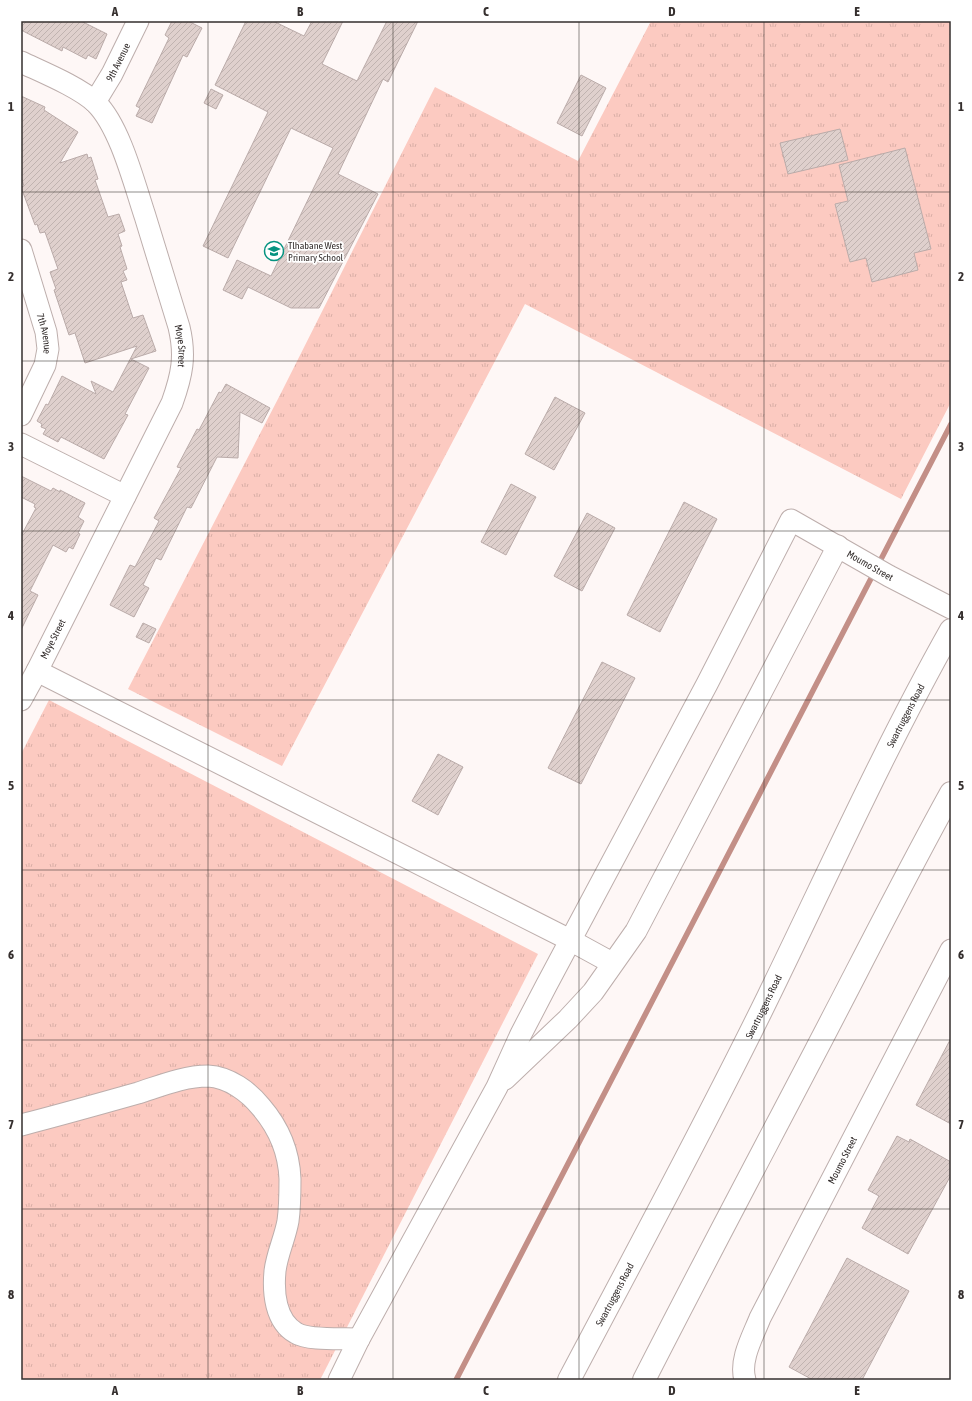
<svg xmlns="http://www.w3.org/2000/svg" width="972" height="1401" font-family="'Asap Condensed',sans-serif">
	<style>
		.grass { fill: url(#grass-tufts) }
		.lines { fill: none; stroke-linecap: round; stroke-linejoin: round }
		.stream { stroke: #c38f87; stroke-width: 5.5 }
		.building { fill: url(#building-hatch); stroke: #baaba9 }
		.minor-casing { stroke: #bdaeac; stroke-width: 23 }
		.major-casing { stroke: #bdaeac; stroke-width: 24 }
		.minor { stroke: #fff; stroke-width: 21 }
		.major { stroke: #fff; stroke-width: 22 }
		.grid { fill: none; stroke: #352f2e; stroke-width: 1; stroke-opacity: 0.55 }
		.labels { text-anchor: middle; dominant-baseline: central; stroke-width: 3.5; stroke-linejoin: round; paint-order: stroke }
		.street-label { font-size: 10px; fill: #352f2e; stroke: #fff }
		.poi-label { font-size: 10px; fill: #352f2e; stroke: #fff; text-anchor: start }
		.neatline { fill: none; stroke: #352f2e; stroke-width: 1.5 }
		.grid-label { font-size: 13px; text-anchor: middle; font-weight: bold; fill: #352f2e }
	</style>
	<defs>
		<pattern id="grass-tufts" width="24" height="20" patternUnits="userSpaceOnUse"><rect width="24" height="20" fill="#fccac1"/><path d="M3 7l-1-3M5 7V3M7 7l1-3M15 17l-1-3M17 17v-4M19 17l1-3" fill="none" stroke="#d9aea6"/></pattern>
		<pattern id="building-hatch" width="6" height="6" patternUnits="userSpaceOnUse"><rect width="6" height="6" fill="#dfd0cd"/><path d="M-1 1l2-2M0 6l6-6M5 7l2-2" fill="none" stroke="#c0b3b0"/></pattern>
	</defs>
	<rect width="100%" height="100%" fill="#fef7f6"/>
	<!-- grass -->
	<g class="grass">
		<polygon points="651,21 951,21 951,402 901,499 525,304 282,766 128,689 280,395 435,87 578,161"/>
		<polygon points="49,700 538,954 320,1380 21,1380 21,754"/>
	</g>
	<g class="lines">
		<!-- stream -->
		<polyline class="stream" points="456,1380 951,424"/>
	</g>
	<!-- building -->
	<g class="building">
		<polygon points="21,21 81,21 107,34 96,59 88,55 86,59 63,47 62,51 21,30"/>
		<polygon points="172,21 188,21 202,28 187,57 183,55 152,123 136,116 140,108 136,106 169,38 165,35"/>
		<polygon points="246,21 273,21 304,36 312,21 343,21 322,64 357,81 387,21 418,21 388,82 383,79 338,174 378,194 319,308 291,308 248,287 242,299 223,290 237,260 271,276 333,148 291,128 228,258 203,246 268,112 215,85"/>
		<polygon points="581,75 606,88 582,136 557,123"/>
		<polygon points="211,89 223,95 216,109 204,103"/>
		<polygon points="21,96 45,107 44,110 78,132 60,163 87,154 88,158 91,157 98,179 95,180 108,217 119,214 125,231 118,234 122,246 120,247 127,269 123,271 127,280 121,282 133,318 143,315 156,351 131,359 149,368 125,414 128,415 104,459 61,437 58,442 43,434 46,429 41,427 42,424 37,421 46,404 48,405 62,376 96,394 91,381 113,392 137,346 85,363 75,333 69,335 54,290 56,289 50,272 58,269 45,232 40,233 37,224 35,225 21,187 24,186 21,177"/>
		<polygon points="840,129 848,160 788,174 780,143"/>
		<polygon points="905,148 931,249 914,253 918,270 872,282 866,258 850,262 835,204 848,201 839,165"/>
		<polygon points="226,384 270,408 262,423 240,412 238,458 217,457 191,508 187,507 161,560 156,558 143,585 149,588 134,617 110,605 130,565 135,567 159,521 154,518 181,468 177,467 197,429 199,430 219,392 221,393"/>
		<polygon points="555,397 585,413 554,470 525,454"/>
		<polygon points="21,476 51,491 53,488 60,492 60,490 85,503 78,517 84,521 78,533 80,534 73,549 69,547 66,552 53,545 30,591 38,595 21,630 21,536 36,508 34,507 35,504 21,497"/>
		<polygon points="511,484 536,497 506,555 481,542"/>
		<polygon points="684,502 717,519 660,632 627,615"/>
		<polygon points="587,513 615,528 582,591 554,576"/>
		<polygon points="143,623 156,629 149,643 136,637"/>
		<polygon points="602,662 635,678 581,784 548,768"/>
		<polygon points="438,754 463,767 438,815 412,801"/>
		<polygon points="951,1038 951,1124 916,1105"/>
		<polygon points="897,1136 909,1142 910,1139 951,1162 951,1175 908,1254 862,1228 879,1196 868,1190"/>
		<polygon points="847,1258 909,1291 862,1380 813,1380 789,1367"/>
	</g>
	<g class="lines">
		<defs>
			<g id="minor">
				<path id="s1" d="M21 62C42 72 79 87 96 103 120 127 134 183 145 216 156 253 168 290 179 327 186 356 182 375 172 403L37 671 21 700"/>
				<path id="s2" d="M95 102 112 74 138 21"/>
				<path id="s3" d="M21 250 46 332 48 349 45 365 21 415"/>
				<polyline points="21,444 125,496"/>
				<polyline points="37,671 570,940 612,963"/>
				<polyline points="505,1079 568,1019 593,992 636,931 838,546"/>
				<path d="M21 1125C60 1115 99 1104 138 1093 160 1086 184 1076 208 1076 229 1077 249 1092 261 1107 279 1128 289 1151 290 1179 290 1193 290 1207 288 1221 285 1238 277 1254 275 1271 273 1292 275 1321 296 1333 309 1341 343 1338 359 1339"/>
				<path id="s4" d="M339 1380 359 1339 497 1087 521 1034 546 986 707 684 791 520 889 576 951 608"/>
				<path id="s5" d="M745 1380C739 1360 753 1336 760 1318L951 950"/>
			</g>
			<g id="major">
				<path id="s6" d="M569 1380C636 1253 705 1126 768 997 828 874 884 749 951 630"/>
				<path d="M644 1380C700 1270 758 1161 815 1052 860 966 904 878 951 793"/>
			</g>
		</defs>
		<!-- minor casing -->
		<use href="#minor" class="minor-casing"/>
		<!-- major casing -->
		<use href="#major" class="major-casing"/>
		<!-- minor -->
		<use href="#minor" class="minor"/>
		<!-- major -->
		<use href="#major" class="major"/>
	</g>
	<!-- grid -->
	<path class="grid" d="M208 21V1380M393 21V1380M579 21V1380M764 21V1380M21 192H951M21 361H951M21 531H951M21 700H951M21 870H951M21 1040H951M21 1209H951"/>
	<!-- icons -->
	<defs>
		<symbol id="school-ring" viewBox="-11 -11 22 22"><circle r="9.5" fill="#fff" stroke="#059380" stroke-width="1.5"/><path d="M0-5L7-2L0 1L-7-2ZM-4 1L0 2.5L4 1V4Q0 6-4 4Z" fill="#059380"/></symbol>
	</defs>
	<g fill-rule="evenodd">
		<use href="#school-ring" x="263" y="240" width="22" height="22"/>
	</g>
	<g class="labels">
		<!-- street labels -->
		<g class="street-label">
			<text stroke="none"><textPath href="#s2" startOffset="46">9th Avenue</textPath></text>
			<text stroke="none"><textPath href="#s3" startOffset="87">7th Avenue</textPath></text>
			<text stroke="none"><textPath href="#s1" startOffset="345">Moye Street</textPath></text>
			<text stroke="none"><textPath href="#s4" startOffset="1063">Moumo Street</textPath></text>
			<text transform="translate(53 639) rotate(-63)">Moye Street</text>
			<text stroke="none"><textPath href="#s6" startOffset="745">Swartruggens Road</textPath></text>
			<text stroke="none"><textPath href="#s6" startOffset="421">Swartruggens Road</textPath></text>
			<text stroke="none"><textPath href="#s5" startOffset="243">Moumo Street</textPath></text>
			<text stroke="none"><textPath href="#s6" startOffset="97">Swartruggens Road</textPath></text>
		</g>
		<!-- poi labels -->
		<g class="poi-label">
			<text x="288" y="245">Tlhabane West<tspan x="288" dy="12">Primary School</tspan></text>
		</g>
	</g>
	<!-- border -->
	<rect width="972" height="1401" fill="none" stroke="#ffffff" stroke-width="44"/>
	<rect x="22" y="22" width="928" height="1357" class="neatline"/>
	<g class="grid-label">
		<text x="115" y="16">A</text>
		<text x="300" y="16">B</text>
		<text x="486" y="16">C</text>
		<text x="672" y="16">D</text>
		<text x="857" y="16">E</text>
		<text x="11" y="111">1</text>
		<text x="961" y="111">1</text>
		<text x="11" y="281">2</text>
		<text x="961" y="281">2</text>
		<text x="11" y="451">3</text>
		<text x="961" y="451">3</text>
		<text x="11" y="620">4</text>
		<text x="961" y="620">4</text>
		<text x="11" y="790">5</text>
		<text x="961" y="790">5</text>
		<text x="11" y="959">6</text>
		<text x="961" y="959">6</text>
		<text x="11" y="1129">7</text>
		<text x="961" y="1129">7</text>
		<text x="11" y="1299">8</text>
		<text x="961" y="1299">8</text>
		<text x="115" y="1395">A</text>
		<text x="300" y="1395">B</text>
		<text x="486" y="1395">C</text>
		<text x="672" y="1395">D</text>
		<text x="857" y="1395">E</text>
	</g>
</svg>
